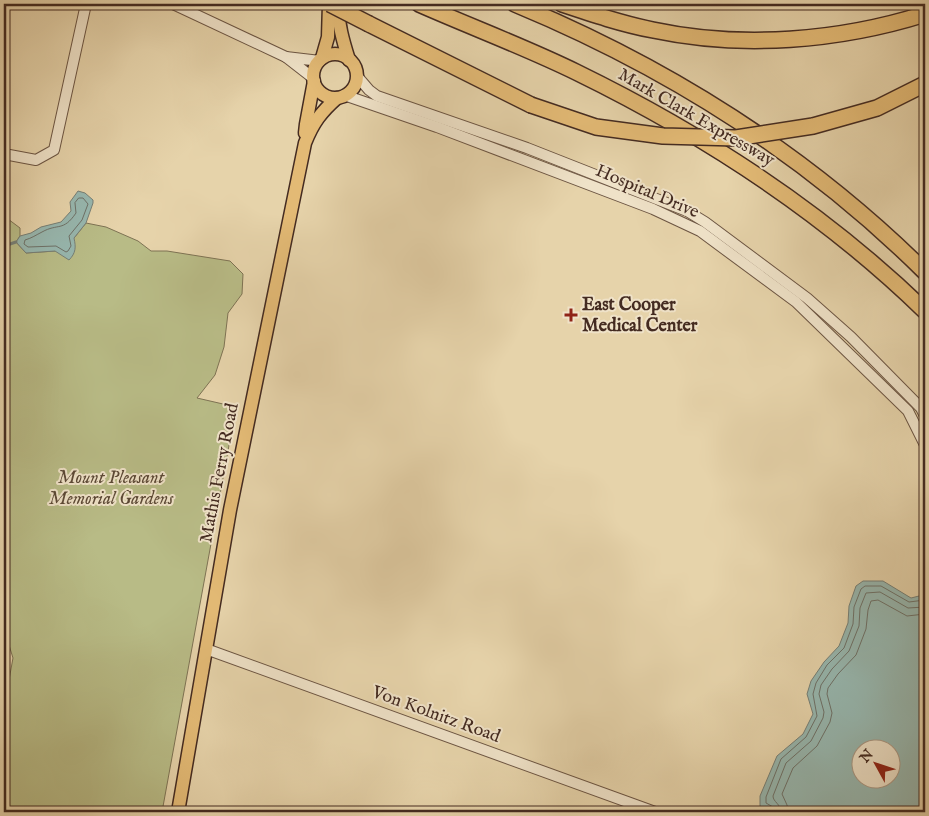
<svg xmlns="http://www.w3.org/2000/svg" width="929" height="816" font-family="'IM FELL English',serif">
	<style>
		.green { fill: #b8bb86; stroke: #7e7354 }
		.water { fill: #97b7af; stroke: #767f76; fill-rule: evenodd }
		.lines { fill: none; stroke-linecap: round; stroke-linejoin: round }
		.shore { stroke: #6e7168; stroke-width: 1 }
		.stream { stroke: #767f76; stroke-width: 3 }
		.minor-casing { stroke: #6c5543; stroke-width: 12 }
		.major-casing { stroke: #442b21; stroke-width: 15 }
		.highway-casing { stroke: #442b21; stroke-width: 18 }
		.minor { stroke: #efe2c8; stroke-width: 10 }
		.major { stroke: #e3ba75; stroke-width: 12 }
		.highway { stroke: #e3ba75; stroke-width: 15 }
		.highway-bridge-casing { stroke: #442b21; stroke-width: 18; stroke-linecap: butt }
		.highway-bridge { stroke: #e3ba75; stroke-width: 15 }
		.poi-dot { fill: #8f2418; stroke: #efe2c8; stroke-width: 2 }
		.labels { text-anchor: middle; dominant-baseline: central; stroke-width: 4; stroke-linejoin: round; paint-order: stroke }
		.street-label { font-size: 18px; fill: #442b21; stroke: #efe2c8 }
		.poi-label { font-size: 18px; font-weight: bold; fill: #442b21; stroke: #efe2c8; text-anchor: start }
		.park-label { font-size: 18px; font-style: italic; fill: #5b4835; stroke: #efe2c8 }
	</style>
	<rect width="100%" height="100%" fill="#e6d3aa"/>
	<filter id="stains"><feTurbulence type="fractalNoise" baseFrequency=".004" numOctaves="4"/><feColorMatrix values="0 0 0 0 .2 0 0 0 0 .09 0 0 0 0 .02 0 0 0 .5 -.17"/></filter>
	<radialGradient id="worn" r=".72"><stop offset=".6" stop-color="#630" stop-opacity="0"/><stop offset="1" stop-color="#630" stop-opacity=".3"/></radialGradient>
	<!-- green -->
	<polygon class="green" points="4,218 8,219 20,228 20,236 16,242 26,253 55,251 74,238 86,223 106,227 138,241 151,251 167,251 230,261 243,274 242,294 228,313 224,347 215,375 197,398 236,407 162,812 4,812 4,707 13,658 4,629"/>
	<!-- water -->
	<g class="water">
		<path d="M78 191 85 193 93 200V203L86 223 74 238C76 247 76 253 69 260L55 251 26 253 16 242 20 236 31 233 41 227 61 222 71 211 70 202Z"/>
		<path d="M863 581H883L911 598 923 595 925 599V812H774L760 806V796L777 756 803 734 813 714 807 694 811 681 824 662 839 646 848 623 849 606 856 586ZM862 748H892V778H862Z"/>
	</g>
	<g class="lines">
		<!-- shore -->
		<g class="shore">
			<path d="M79 198H83L88 204 82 220 69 236 71 246 68 251 66 252 56 246 28 247 24 244 25 240C32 238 36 235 42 232 58 223 63 232 76 213L75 203Z"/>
			<polyline points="775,812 773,807 766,803 766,797 781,759 806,737 817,716 813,694 816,683 827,665 844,648 853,624 854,607 861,589 865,586 881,586 909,602 925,600"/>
			<path d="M781 812C781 804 773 802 773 796L786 763 811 741 823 718 824 712 819 694 821 685 832 669 849 651 859 626 860 608 866 593 880 592 908 608 925 607"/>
			<polyline points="788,812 787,805 782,794 793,768 817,746 830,722 832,713 827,694 828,688 838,674 856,655 866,629 868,610 871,601 878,600 907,616 925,614"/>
		</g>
		<!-- stream -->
		<polyline class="stream" points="4,246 16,242"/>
		<defs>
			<g id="minor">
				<polyline points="173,4 286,57"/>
				<polyline points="357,76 369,90 377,96 527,148 687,211 705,222 807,298 851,337 921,408 925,416"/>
				<polyline points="313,78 286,57 320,61"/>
				<polyline points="344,95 437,127 653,209 700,231 796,302 908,411 925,445"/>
				<polyline points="4,154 36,160 54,150 86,4"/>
				<polyline points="206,649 655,812"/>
			</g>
			<g id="major">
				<path d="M338 4C338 24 343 41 349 60"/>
				<circle cx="335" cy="76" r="22"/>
				<polyline points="322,58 328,37 329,4"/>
				<polyline points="305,133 306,124 314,81"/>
				<path d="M178 812 230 510 305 143C313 123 321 112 337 98"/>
			</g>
			<g id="highway">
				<path d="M419 4C471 27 525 47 576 72 703 134 823 212 925 311"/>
				<path d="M515 4C667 67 808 156 925 272"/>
				<path d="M562 4C592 14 622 24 653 30 742 49 839 41 925 14"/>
				<polyline points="369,24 531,105"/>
			</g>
		</defs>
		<!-- minor casing -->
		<use href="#minor" class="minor-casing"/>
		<!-- major casing -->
		<use href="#major" class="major-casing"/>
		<!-- highway casing -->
		<use href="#highway" class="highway-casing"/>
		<!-- minor -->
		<use href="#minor" class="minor"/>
		<!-- major -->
		<use href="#major" class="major"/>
		<!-- highway -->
		<use href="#highway" class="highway"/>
		<defs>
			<g id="highway-bridge">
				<polyline points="330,4 369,24"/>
				<polyline points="531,105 596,127 663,136 736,138 813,126 877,108 925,84"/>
			</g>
		</defs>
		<!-- highway-bridge casing -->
		<use href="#highway-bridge" class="highway-bridge-casing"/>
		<!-- highway-bridge -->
		<use href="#highway-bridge" class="highway-bridge"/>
	</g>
	<!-- markers -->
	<path class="poi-dot" d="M568.5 307.5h5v5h5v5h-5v5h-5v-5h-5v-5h5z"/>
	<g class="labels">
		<!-- street labels -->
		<g class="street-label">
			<text transform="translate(696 118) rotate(30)">Mark Clark Expressway</text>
			<text transform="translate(647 192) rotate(23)">Hospital Drive</text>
			<text transform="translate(220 473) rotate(-79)">Mathis Ferry Road</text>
			<text transform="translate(436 715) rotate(20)">Von Kolnitz Road</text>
		</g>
		<!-- poi labels -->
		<g class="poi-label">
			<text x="582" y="305">East Cooper<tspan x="582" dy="21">Medical Center</tspan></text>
		</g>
		<!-- park labels -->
		<g class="park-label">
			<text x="111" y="478">Mount Pleasant<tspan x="111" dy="21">Memorial Gardens</tspan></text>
		</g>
	</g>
	<!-- margin -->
	<rect width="929" height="816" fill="none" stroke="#e6d3aa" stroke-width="20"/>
	<rect x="5" y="5" width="919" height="806" fill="none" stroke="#442b21" stroke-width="2.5"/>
	<rect x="10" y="10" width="909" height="796" fill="none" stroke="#442b21"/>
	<!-- north arrow -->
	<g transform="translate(876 764) rotate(310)"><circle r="24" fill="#efe2c8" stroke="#ab9985"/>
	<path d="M0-4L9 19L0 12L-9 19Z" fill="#8f2418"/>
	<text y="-8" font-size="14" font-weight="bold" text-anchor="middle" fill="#442b21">N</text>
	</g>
	<rect width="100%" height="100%" filter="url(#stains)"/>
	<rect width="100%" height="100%" fill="url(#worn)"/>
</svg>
